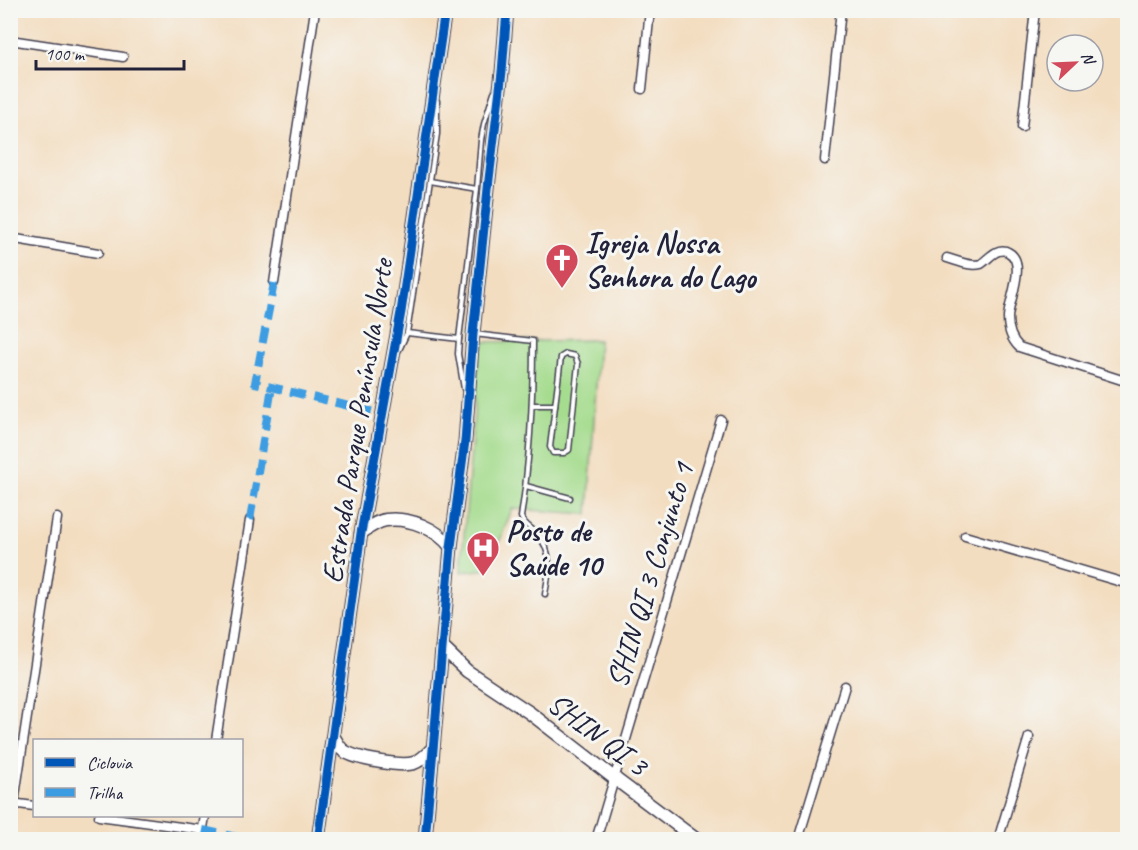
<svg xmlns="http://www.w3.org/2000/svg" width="1138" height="850" font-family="Caveat,sans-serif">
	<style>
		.green { fill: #a5dc8e; stroke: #647f64; stroke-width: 1.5 }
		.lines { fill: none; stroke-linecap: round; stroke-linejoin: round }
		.lane-casing { stroke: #413e4f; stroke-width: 7 }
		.street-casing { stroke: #413e4f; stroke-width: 11 }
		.secondary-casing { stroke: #413e4f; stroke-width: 15 }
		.lane { stroke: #fff; stroke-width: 4 }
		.street { stroke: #fff; stroke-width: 8 }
		.secondary { stroke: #fff; stroke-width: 12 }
		.quiet { stroke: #3c9ce2; stroke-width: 8; stroke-dasharray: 15 8; stroke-linecap: butt }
		.cycleway-casing { stroke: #f6f6f2; stroke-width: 13 }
		.cycleway { stroke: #0057b8; stroke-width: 9 }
		.labels { text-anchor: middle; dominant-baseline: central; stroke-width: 6; stroke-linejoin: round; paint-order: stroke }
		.poi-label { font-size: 30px; font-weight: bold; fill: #22223b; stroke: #f6f6f2; text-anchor: start }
		.street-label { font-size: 30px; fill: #22223b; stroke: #f6f6f2 }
	</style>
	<rect width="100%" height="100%" fill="#f6f6f2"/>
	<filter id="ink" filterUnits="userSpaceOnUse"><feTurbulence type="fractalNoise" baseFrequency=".0167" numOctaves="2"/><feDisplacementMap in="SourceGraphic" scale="12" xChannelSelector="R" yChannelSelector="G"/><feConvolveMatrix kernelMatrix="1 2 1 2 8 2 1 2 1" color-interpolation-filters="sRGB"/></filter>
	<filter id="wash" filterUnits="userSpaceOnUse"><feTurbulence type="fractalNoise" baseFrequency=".008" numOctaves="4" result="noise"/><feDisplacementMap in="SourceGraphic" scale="24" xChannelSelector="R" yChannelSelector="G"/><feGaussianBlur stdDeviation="1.35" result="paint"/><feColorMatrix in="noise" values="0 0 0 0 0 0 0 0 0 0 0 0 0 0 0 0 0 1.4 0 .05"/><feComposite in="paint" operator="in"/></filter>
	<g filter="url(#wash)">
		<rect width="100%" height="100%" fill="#f3ddc0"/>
		<!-- green -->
		<polygon class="green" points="599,340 588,514 512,509 489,569 461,572 480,342"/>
	</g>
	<g filter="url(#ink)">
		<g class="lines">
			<defs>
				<g id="lane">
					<polyline points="430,181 477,189"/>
					<polyline points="407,333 459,339"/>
					<path d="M474 334 533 341C533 400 530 459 521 517 524 525 532 528 537 534 554 552 549 573 545 594"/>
					<polyline points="399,350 407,333 437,134 437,101"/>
					<polygon points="566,354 575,356 578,364 569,450 564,453 553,453 550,447 561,357"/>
					<polyline points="464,389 458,354 459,339 477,189 481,140 484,124 494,92"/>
					<polyline points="532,405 555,405"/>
					<polyline points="526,486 570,498"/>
				</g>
				<g id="street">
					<polyline points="10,40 123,57"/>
					<polyline points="642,89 650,10"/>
					<polyline points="1022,127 1035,10"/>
					<polyline points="825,160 841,10"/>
					<polyline points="10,238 98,253"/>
					<path d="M947 258C958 261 970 267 981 264 987 260 992 253 999 251 1003 250 1005 250 1008 252 1028 262 1008 302 1008 318 1008 329 1011 339 1019 347L1128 382"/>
					<polyline points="274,283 315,10"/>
					<polyline points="965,536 1128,584"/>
					<polyline points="216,740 250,520"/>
					<polyline points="11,803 34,806"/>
					<polyline points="99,816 203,830"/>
					<polyline points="10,829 57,518"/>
					<polyline points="201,840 205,816"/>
					<polyline points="596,840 721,420"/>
					<polyline points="798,840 845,686"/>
					<polyline points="998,840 1029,737"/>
				</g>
				<g id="secondary">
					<path d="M361 533C368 528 377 521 386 520 410 517 437 529 451 547"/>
					<polyline points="442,647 467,671 530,713 614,778 697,840"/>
					<path d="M333 736C337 742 339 748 344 751 356 759 401 767 414 763 422 760 428 753 433 748"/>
					<polyline points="318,840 361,533 401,312 445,10"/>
					<polyline points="425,840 451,547 465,441 473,334 489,179 502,72 507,10"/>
				</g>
			</defs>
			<!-- lane casing -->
			<use href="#lane" class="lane-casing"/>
			<!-- street casing -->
			<use href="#street" class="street-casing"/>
			<!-- secondary casing -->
			<use href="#secondary" class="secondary-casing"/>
			<!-- lane -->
			<use href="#lane" class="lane"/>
			<!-- street -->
			<use href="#street" class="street"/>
			<!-- secondary -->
			<use href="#secondary" class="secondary"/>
			<!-- quiet -->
			<g class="quiet">
				<polyline points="274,283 255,383 382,414"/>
				<polyline points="250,520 272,387"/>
				<polyline points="203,830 251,840"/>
			</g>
			<defs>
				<g id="cycleway">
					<polyline points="318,840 361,533 401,312 445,10"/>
					<polyline points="425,840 451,547 465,441 473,334 489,179 502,72 507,10"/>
				</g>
			</defs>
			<!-- cycleway casing -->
			<use href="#cycleway" class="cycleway-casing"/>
			<!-- cycleway -->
			<use href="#cycleway" class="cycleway"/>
		</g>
	</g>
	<!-- icons -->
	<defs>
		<symbol id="church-pin" viewBox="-11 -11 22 30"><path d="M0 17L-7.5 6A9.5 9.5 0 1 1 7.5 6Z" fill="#d1495b" stroke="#f6f6f2"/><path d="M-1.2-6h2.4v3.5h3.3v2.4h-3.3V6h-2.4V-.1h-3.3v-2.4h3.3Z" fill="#fff"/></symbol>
		<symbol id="hospital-pin" viewBox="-11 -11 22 30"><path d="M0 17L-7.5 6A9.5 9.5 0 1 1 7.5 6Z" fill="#d1495b" stroke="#f6f6f2"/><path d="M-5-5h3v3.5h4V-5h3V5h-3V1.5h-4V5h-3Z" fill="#fff"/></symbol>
	</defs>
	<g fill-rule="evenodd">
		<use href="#church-pin" x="543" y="241" width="38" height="52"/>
		<use href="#hospital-pin" x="464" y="529" width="38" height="52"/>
	</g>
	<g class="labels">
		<!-- poi labels -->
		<g class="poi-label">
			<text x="585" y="243">Igreja Nossa<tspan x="585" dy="34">Senhora do Lago</tspan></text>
			<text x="506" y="531">Posto de<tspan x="506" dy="34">Saúde 10</tspan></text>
		</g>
		<!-- street labels -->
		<g class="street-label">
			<text transform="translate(357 421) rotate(-81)">Estrada Parque Península Norte</text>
			<text transform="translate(650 575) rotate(-73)">SHIN QI 3 Conjunto 1</text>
			<text transform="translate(598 734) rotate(37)">SHIN QI 3</text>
		</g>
	</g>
	<!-- margin -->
	<rect width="1138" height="850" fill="none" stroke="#f6f6f2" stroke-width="36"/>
	<!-- legend -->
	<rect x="33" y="739" width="210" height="78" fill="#f6f6f2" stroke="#a1a1a9" stroke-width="1.5"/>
	<rect x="45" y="758" width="30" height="9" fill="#0057b8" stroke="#a1a1a9" stroke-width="1.5"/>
	<text x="87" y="769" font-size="18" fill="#22223b">Ciclovia</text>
	<rect x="45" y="788" width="30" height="9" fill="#3c9ce2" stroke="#a1a1a9" stroke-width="1.5"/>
	<text x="87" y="799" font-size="18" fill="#22223b">Trilha</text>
	<!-- north arrow -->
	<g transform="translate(1075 63) rotate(67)"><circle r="28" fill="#f6f6f2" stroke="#a1a1a9" stroke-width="1.5"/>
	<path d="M0-4.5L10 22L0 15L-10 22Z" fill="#d1495b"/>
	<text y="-9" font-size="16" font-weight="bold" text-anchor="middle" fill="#22223b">N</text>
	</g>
	<!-- scale -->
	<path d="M36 60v9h148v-9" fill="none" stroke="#22223b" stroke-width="3"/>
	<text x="45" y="60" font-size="18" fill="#22223b" stroke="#f6f6f2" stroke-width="4.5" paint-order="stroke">100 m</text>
</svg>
